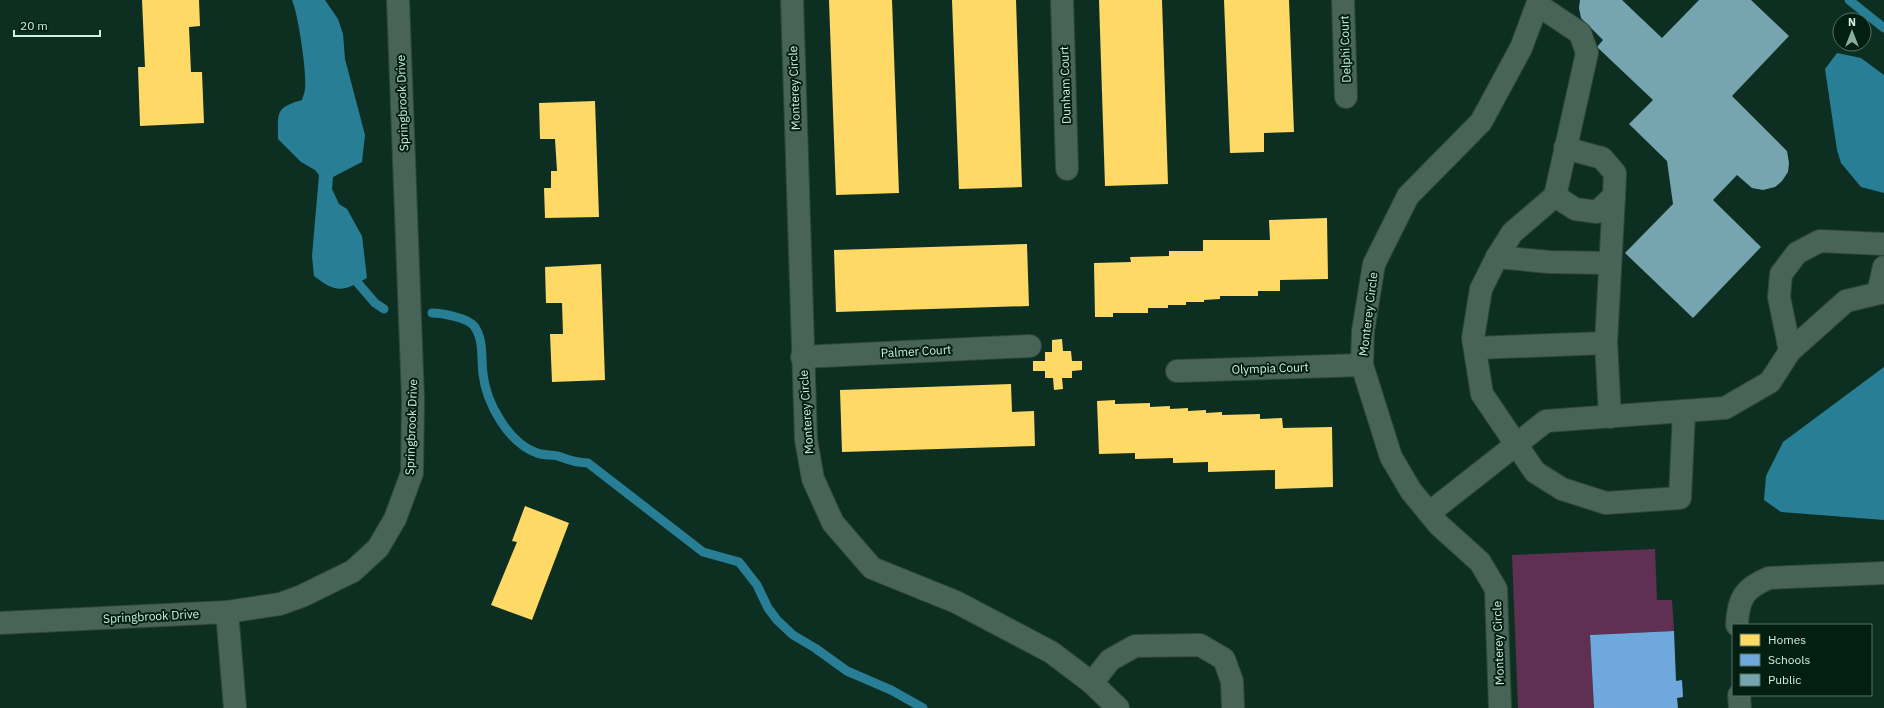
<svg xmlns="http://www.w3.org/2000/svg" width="1884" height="708" font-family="'IBM Plex Sans',sans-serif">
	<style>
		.green { fill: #5f3052 }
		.water { fill: #277e95 }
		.homes { fill: #ffd966 }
		.schools { fill: #6fa8dc }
		.public { fill: #76a5af }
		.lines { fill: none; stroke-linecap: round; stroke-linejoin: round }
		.stream { stroke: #277e95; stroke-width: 9 }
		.minor-casing { stroke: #31473d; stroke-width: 24 }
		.minor { stroke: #486457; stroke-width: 22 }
		.labels { text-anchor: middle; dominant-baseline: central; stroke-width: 4; stroke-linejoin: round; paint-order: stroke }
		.street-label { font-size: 12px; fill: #cff1de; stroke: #021f12 }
	</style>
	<rect width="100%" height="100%" fill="#0d2f22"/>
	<!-- green -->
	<polygon class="green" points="1655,549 1657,600 1672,600 1674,631 1590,635 1594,708 1518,708 1512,555"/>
	<!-- water -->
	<g class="water">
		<path d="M292 0H325L338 19 343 34 345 59 365 135 362 162 333 177 332 189 339 204 347 209 362 236 367 278C344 291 337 294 314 276L312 256 319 175 315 170 301 162 278 139C278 112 275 108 302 100 303 96 305 92 305 88 307 73 298 13 292 0Z"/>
		<polygon points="1837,53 1861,58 1884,75 1884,193 1861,187 1841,163 1837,150 1825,69"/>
		<polygon points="1884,367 1884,520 1781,512 1764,500 1766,476 1783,442"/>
	</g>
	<!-- homes -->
	<g class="homes">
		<polygon points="142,0 199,0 200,26 189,27 191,72 202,72 204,123 140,126 138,67 145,67"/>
		<polygon points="829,0 892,0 899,193 836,195"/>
		<polygon points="952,0 1016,0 1022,187 959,189"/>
		<polygon points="1099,0 1162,0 1168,184 1105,186"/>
		<polygon points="1224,0 1289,0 1294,132 1264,133 1264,152 1230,153"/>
		<polygon points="595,101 599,217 545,218 544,188 551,188 551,171 557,171 555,139 540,139 539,103"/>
		<polygon points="1327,218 1328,279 1280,280 1280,291 1258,291 1258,296 1220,296 1220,299 1204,300 1204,302 1186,302 1186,305 1168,305 1168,308 1148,308 1148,313 1113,313 1113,317 1095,317 1094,263 1131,262 1130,257 1169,256 1169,251 1203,251 1203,240 1270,240 1269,220"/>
		<polygon points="1027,244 1029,306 836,312 834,250"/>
		<polygon points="601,264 605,380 552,382 550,334 563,334 562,303 546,303 545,267"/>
		<polygon points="1062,339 1063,351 1071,351 1072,361 1082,361 1082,370 1072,371 1072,378 1062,378 1063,389 1054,390 1053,378 1045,378 1045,371 1033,371 1033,361 1045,361 1045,352 1052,352 1052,340"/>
		<polygon points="1011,384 1012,412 1034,411 1035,446 842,452 840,390"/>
		<polygon points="1115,400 1115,404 1150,403 1150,407 1170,406 1170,409 1188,408 1188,411 1206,410 1206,413 1222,412 1222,415 1260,414 1260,419 1282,418 1283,428 1332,427 1333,487 1275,489 1275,470 1208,472 1208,462 1173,463 1173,458 1135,459 1135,453 1099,454 1097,401"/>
		<polygon points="525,506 569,523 532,620 491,605 517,542 512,541"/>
	</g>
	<!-- schools -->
	<polygon class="schools" points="1674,631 1676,681 1682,680 1683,697 1677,698 1678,708 1594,708 1590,635"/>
	<!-- public -->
	<polygon class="public" points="1580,0 1622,0 1662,38 1699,0 1751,0 1789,36 1732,96 1787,151 1789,163 1788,172 1782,181 1775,187 1763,190 1752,188 1737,175 1713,200 1761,247 1693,318 1625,253 1673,204 1667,161 1629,124 1653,100 1597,47 1603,40 1581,18 1579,8"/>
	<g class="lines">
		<!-- stream -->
		<g class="stream">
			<polyline points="1849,0 1884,28"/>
			<polyline points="350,274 375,303 384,309"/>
			<path d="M432 313C442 313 468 318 474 326 484 339 481 358 483 374 486 402 508 443 537 453 544 456 551 454 558 456 568 460 577 463 588 463L703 552 739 562 757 585 768 608 777 620 793 635 815 648 847 671 891 690 923 708"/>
		</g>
		<defs>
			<g id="minor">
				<polyline points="792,0 806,440 813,479 833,523 872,568 956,602 1051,652 1092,683 1118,708"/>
				<polyline points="1062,0 1067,169"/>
				<polyline points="1343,0 1346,97"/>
				<polyline points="1538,5 1580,33 1587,53 1555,196 1512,233 1497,257 1481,289 1473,338 1482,394 1535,472 1562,489 1606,503 1680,498 1684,412"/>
				<polyline points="1555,196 1575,209 1597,212 1614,196 1615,173 1602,158 1565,148"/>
				<polyline points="1497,257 1549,262 1610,263"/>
				<polyline points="1878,293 1884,267"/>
				<polyline points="1606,341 1610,417"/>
				<polyline points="1475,348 1606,343 1614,196"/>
				<polyline points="1790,351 1779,297 1781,274 1797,253 1820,241 1884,244"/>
				<polyline points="802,357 1030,346"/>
				<polyline points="1177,371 1362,365"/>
				<polyline points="1429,513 1546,421 1725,408 1770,382 1790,351 1846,301 1884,292"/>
				<polyline points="227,612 235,708"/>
				<polyline points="0,623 227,612 280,604 302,596 353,571 378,548 395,519 412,473 413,399 398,0"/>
				<path d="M1737 625C1738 599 1744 588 1769 578L1884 573"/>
				<polyline points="1092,683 1110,660 1135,646 1200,645 1224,659 1232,681 1233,708"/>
				<polyline points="1739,695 1740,708"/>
				<polyline points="1500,708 1496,589 1480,562 1439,525 1411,491 1391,457 1362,365 1363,331 1374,264 1408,196 1481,122 1521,48 1539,0"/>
			</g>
		</defs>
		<!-- minor casing -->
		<use href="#minor" class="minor-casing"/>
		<!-- minor -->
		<use href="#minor" class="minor"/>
	</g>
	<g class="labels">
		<!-- street labels -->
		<g class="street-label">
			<text transform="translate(1345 49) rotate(-92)">Delphi Court</text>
			<text transform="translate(1065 85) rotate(-92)">Dunham Court</text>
			<text transform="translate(794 88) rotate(-92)">Monterey Circle</text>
			<text transform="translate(402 103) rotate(-92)">Springbrook Drive</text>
			<text transform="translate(1368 314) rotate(-83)">Monterey Circle</text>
			<text transform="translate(916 351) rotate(-3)">Palmer Court</text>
			<text transform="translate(1270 368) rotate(-2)">Olympia Court</text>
			<text transform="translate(806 412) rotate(-94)">Monterey Circle</text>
			<text transform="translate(411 427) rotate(-88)">Springbrook Drive</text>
			<text transform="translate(151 616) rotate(-3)">Springbrook Drive</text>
			<text transform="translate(1498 643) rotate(-92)">Monterey Circle</text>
		</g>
	</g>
	<!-- legend -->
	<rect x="1732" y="624" width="140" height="72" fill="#021f12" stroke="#547364"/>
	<rect x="1740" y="634" width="20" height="12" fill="#ffd966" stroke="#547364"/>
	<text x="1768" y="644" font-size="12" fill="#cff1de">Homes</text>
	<rect x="1740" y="654" width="20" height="12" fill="#6fa8dc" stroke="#547364"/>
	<text x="1768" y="664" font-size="12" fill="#cff1de">Schools</text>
	<rect x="1740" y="674" width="20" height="12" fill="#76a5af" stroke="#547364"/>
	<text x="1768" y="684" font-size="12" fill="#cff1de">Public</text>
	<!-- north arrow -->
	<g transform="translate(1852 32)"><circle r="19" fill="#021f12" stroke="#547364"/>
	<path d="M0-3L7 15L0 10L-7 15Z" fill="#8bad9c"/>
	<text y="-6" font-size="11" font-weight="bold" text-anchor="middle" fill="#cff1de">N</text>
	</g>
	<!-- scale -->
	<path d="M14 30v6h86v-6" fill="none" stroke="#cff1de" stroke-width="2"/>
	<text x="20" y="30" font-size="12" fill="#cff1de" stroke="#021f12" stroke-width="3" paint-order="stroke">20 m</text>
</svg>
